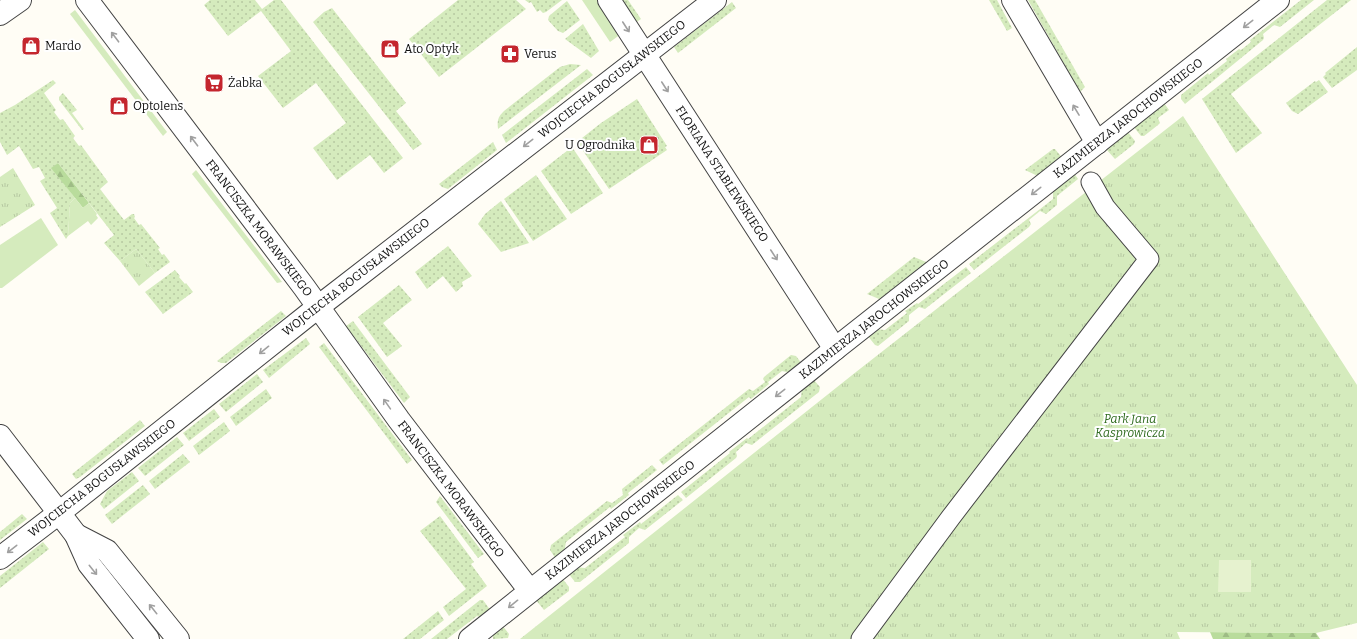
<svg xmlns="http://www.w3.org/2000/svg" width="1357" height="639" font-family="Bitter,serif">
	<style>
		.grass { fill: url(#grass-dots) }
		.forest { fill: url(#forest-firs) }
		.park { fill: url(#park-tufts) }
		.garden { fill: #d5ebbd }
		.pitch { fill: #e6f2cf }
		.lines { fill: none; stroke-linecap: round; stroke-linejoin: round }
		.pedestrian-casing { stroke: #444; stroke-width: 21 }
		.minor-casing { stroke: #444; stroke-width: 24 }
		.pedestrian { stroke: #fff; stroke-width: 19 }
		.minor { stroke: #fff; stroke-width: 22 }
		.oneway { stroke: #a0a0a0 }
		.labels { text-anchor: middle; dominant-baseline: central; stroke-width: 4; stroke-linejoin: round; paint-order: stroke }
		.poi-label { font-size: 12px; fill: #111; stroke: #fff; text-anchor: start }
		.street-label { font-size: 12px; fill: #111; stroke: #fff }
		.park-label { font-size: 12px; font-style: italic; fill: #2f6b1f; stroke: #fff }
	</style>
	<defs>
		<pattern id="grass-dots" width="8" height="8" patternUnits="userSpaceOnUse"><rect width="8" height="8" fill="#d5ebbd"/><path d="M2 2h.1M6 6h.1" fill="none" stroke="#b6c8a1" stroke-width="1.8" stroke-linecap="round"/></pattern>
		<pattern id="forest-firs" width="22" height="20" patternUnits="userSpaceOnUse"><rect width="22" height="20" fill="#b9dc9c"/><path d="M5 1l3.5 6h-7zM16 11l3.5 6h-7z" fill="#9ebc85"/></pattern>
		<pattern id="park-tufts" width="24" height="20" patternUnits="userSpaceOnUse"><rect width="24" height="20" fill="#d5ebbd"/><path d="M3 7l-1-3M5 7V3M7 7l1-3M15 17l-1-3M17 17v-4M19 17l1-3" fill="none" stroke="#b6c8a1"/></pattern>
	</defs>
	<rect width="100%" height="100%" fill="#fffdf5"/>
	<!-- grass -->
	<g class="grass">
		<polygon points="210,0 255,0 262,9 274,0 281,0 403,158 384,173 370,155 337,180 313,148 346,123 316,83 283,108 258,76 291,51 261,11 228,36 204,5"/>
		<polygon points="458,0 516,0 526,9 439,77 409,39"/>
		<polygon points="525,0 562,0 546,12 543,13 540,10 537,12 531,2 529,3"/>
		<polygon points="621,0 628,0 641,19 635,23"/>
		<polygon points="989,0 997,0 1012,28 1007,31"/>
		<polygon points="1028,0 1035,0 1085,87 1080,92"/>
		<polygon points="1301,0 1314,0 1280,27 1274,25 1263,34 1264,38 1263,40 1185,104 1181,99 1181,95 1208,73 1209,75 1227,61 1226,59 1239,49 1241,50 1251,42 1250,40"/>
		<polygon points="1327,0 1351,0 1231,94 1262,133 1236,153 1202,99"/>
		<polygon points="567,1 580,20 563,33 558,31 548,20 549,16"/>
		<polygon points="732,2 736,8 678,53 674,47"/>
		<polygon points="332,8 406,103 396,111 422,144 413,150 313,22 324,12"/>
		<polygon points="583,24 599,51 591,58 565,39"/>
		<polygon points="1357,47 1357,70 1332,88 1323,77 1326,74 1325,73"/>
		<path d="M570 64 581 65 498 129C497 120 498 117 504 111L560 67Z"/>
		<polygon points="587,69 593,75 506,143 502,135"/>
		<polygon points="53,80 56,83 44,93 56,110 54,112 60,120 63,119 75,136 73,138 79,146 81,145 108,182 100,189 124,220 132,214 134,214 135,217 134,218 139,225 141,224 160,248 158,249 162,255 164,254 170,262 155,273 136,249 120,261 104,243 114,235 58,163 52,168 75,198 70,203 68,236 66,239 50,213 57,208 40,181 45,178 39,167 33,169 19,146 7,155 0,142 0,113 15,105"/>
		<polygon points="1319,80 1328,92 1298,114 1292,111 1286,103 1315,81 1316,82"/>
		<polygon points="63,93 77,110 72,113 84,129 82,130 59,100 59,97"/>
		<polygon points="637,99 667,146 665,147 667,150 609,189 577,142 601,123"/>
		<polygon points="1164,103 1169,110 1158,118 1160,123 1158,125 1144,136 1141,136 1133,126"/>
		<polygon points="1127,131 1135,141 1134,144 1115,159 1105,148"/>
		<polygon points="493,142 497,150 448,189 442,187 439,184"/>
		<polygon points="572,147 603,193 571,214 541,171"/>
		<polygon points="1053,149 1055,149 1064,160 1042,178 1025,170"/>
		<polygon points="1074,173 1078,179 1057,196 1057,205 1046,214 1040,211 1029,220 1031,224 1029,227 974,270 969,264 1053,199 1053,190"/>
		<polygon points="536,175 567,219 533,241 504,199"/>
		<polygon points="501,201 529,243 501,252 478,224 485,214"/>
		<polygon points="448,246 472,276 462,282 463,286 456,292 443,276 427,289 415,272"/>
		<polygon points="914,257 931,264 884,301 867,294"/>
		<polygon points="966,267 971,273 925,309 919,307 909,315 909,321 878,346 875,345 867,335 874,329 885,330 907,313 905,311 917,303 918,304"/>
		<polygon points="175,270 180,276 179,277 185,284 186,283 193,292 163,314 145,292"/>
		<polygon points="399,285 412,300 383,323 402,346 387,357 358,317"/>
		<polygon points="281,311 286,316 226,363 221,363 217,361"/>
		<polygon points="353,321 410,397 404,403 346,326"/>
		<polygon points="306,338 310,344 269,378 263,370"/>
		<polygon points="324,343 412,460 407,464 319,347"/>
		<polygon points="791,355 796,356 802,364 791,373 782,371 768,382 769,384 751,399 749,397 663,465 659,460 749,389 753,391 765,382 763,379 764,377"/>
		<polygon points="257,374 263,382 226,412 219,404"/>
		<polygon points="813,379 820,387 819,392 752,445 746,443 736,452 737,456 736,458 686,498 681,492 730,453 729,452 747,438 748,439 801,397 802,388"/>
		<polygon points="266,389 272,398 236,426 230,417"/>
		<polygon points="214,409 220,417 189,441 183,433"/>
		<polygon points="140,420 145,426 80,477 76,479 72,474"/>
		<polygon points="224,422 230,431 199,455 193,446"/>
		<polygon points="177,437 184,445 145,476 138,468"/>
		<polygon points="183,454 190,462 155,489 149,481"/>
		<polygon points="652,465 657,470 628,493 629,495 611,509 610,507 566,542 564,553 556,559 550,550 551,545 607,501 612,503 623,495 622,489"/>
		<polygon points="132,472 139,481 104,509 100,504 107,491"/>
		<polygon points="143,485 150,494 112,524 105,515"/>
		<polygon points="678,495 683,500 645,530 639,528 629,537 629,543 580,582 575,582 568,573 575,567 585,568 625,537 623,535 640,522 641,524"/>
		<polygon points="440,496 484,554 478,558 436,502"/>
		<polygon points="22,514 27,519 0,540 0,532"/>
		<polygon points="440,516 474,562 471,564 487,586 449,616 443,607 466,589 420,531"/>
		<polygon points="43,542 49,549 0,588 0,576"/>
		<polygon points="562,578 569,587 569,591 544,610 535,599"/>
		<polygon points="480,600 483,600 491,611 482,618 477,616 447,639 431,639"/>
		<polygon points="438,611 444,620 420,639 403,639"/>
		<polygon points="502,625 509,634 508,638 493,639 493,633"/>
	</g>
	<!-- forest -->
	<g class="forest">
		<polygon points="58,163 89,203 83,208 51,168"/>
		<polygon points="1210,632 1316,633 1320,639 1213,639"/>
	</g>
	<!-- park -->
	<g class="park">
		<polygon points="1183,116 1357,385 1357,623 1316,633 1177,632 1180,639 520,639 856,372"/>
		<polygon points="13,168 35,205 0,227 0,177"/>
		<polygon points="136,249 155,273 139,286 120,261"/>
	</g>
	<!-- garden -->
	<g class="garden">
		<polygon points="582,0 599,0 621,34 610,42"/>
		<polygon points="75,10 167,132 163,136 70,14"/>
		<polygon points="196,170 282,282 277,283 192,174"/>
		<polygon points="75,198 83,208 89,203 97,214 96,215 98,218 91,225 88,221 68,236 70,203"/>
		<polygon points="41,218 58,245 2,288 0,288 0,245"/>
	</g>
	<!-- pitch -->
	<polygon class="pitch" points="1219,560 1251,560 1251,592 1218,592"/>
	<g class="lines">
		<defs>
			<polyline id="pedestrian" points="861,639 951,517 1149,259 1105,207 1091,182"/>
			<g id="minor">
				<polyline points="87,0 304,287 399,420 530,591"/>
				<polyline points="609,0 835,349"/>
				<polyline points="1013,0 1097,143"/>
				<polyline points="0,14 20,0"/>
				<polyline points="0,436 76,535 89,564 148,639"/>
				<polyline points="76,535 107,551 178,639"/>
				<polyline points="0,558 59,513 318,307 715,0"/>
				<polyline points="470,639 808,371 835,349 1278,0"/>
			</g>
		</defs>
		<!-- pedestrian casing -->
		<use href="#pedestrian" class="pedestrian-casing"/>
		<!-- minor casing -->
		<use href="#minor" class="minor-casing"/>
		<!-- pedestrian -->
		<use href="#pedestrian" class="pedestrian"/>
		<!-- minor -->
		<use href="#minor" class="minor"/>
	</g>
	<!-- one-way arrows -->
	<defs><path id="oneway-shaft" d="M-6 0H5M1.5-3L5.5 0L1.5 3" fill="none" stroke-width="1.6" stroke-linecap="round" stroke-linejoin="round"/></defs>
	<g class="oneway">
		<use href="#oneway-shaft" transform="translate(1248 24) rotate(142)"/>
		<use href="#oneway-shaft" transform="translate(626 27) rotate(57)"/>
		<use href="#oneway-shaft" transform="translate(115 37) rotate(-127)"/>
		<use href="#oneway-shaft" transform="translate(665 87) rotate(57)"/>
		<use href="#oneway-shaft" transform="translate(1076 110) rotate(-121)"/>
		<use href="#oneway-shaft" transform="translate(194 141) rotate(-127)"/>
		<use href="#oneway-shaft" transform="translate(528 143) rotate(142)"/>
		<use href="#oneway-shaft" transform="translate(1036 191) rotate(142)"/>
		<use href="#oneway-shaft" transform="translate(774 255) rotate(57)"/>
		<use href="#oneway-shaft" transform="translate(264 350) rotate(141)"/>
		<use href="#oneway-shaft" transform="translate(780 393) rotate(142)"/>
		<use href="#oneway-shaft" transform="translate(387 404) rotate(-125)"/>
		<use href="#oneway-shaft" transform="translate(12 549) rotate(142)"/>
		<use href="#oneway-shaft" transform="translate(93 570) rotate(51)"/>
		<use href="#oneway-shaft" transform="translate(513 604) rotate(141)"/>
		<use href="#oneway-shaft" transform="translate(153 609) rotate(-129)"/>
	</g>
	<!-- icons -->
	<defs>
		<symbol id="shop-square" viewBox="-11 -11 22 22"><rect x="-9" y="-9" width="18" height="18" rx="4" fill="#c4262e" stroke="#fff"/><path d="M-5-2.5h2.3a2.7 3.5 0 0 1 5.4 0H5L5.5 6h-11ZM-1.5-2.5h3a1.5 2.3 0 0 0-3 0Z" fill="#fff"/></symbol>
		<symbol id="pharmacy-square" viewBox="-11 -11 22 22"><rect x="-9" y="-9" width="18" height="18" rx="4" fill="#c4262e" stroke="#fff"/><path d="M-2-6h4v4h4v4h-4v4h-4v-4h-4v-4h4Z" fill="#fff"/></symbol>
		<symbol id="supermarket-square" viewBox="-11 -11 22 22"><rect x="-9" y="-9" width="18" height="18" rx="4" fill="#c4262e" stroke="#fff"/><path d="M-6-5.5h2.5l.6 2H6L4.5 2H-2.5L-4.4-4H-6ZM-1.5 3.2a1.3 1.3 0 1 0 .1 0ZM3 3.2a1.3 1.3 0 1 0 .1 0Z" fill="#fff"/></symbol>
	</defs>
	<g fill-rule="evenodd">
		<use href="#shop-square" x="20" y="35" width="22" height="22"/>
		<use href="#shop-square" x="379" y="38" width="22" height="22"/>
		<use href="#pharmacy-square" x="499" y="43" width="22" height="22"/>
		<use href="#supermarket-square" x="203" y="72" width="22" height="22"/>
		<use href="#shop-square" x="108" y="95" width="22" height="22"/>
		<use href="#shop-square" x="638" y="134" width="22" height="22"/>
	</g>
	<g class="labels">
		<!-- poi labels -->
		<g class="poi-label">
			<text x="45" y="46">Mardo</text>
			<text x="404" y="49">Ato Optyk</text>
			<text x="524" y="54">Verus</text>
			<text x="228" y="83">Żabka</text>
			<text x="133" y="106">Optolens</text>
			<text x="635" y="145" text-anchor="end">U Ogrodnika</text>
		</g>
		<!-- street labels -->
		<g class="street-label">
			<text transform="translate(612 79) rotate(-38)">WOJCIECHA BOGUSŁAWSKIEGO</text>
			<text transform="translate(1128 118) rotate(-38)">KAZIMIERZA JAROCHOWSKIEGO</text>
			<text transform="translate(722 174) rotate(57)">FLORIANA STABLEWSKIEGO</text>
			<text transform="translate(259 228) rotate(53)">FRANCISZKA MORAWSKIEGO</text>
			<text transform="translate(356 277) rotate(-38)">WOJCIECHA BOGUSŁAWSKIEGO</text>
			<text transform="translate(874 319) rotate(-38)">KAZIMIERZA JAROCHOWSKIEGO</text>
			<text transform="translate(102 478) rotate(-38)">WOJCIECHA BOGUSŁAWSKIEGO</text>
			<text transform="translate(451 489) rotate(53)">FRANCISZKA MORAWSKIEGO</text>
			<text transform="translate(620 520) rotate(-38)">KAZIMIERZA JAROCHOWSKIEGO</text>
		</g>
		<!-- park labels -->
		<g class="park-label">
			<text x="1130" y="419">Park Jana<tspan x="1130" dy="14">Kasprowicza</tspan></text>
		</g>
	</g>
</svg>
